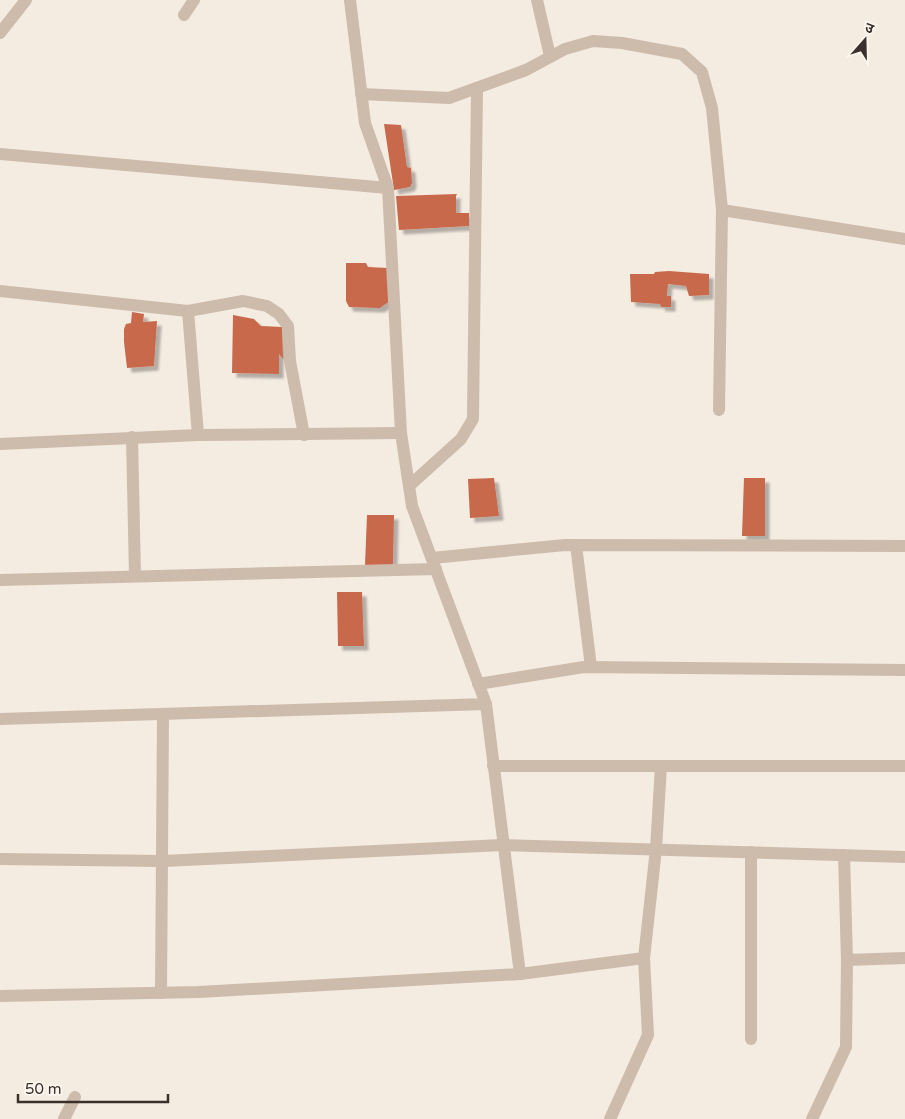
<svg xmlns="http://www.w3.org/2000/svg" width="905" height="1119" font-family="'Varela Round','Noto Sans Devanagari',sans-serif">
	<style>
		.building { fill: #c8694b; filter: url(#shadow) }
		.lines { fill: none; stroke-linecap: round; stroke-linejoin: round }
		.minor { stroke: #cdbbac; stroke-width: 12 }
	</style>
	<defs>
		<filter id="shadow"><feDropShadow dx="4.5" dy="4.5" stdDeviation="1" flood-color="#0004"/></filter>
	</defs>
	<rect width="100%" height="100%" fill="#f4ebe1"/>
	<!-- building -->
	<g class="building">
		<polygon points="384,124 401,125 407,167 411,168 412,183 410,187 394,190"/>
		<polygon points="457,194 456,196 456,213 469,213 469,226 399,230 396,196"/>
		<polygon points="346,263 366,263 368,267 388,268 390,301 380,308 349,307 346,301"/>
		<polygon points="669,271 709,274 709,295 689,296 686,286 668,284 667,296 671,296 671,307 661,307 660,304 631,302 630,274 654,274 655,272"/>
		<polygon points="132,312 144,314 143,322 157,321 154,366 127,368 124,342 124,329 126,324 131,323"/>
		<polygon points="233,315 254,319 261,326 282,327 283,359 279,354 279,374 232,373"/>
		<polygon points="494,478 499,516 470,518 468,479"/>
		<polygon points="744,478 765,478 765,536 742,536"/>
		<polygon points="367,515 394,515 393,565 365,565"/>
		<polygon points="337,592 362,592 364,646 338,646"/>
	</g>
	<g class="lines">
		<!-- minor -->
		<g class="minor">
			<polyline points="537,0 550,56"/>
			<polyline points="184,15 194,0"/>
			<polyline points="0,33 26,0"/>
			<polyline points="361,94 449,98 526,70 565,49 593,41 622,43 682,54 702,72 712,108 722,210 719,410"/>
			<polyline points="0,154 388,188"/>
			<polyline points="722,210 905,239"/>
			<polyline points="0,291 188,311 243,301 267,306 279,314 288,326 290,361 304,435"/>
			<polyline points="188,311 198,435"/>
			<polyline points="132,437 135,576"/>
			<polyline points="0,444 198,435 401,433"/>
			<polyline points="409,486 461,439 473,419 477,88"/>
			<polyline points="576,545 591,667"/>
			<polyline points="432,558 565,545 905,546"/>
			<polyline points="0,580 436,569"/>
			<polyline points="478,684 584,667 905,670"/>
			<polyline points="0,719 486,704 412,506 401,433 388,188 365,123 350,0"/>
			<polyline points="493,766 905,766"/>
			<polyline points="751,852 751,1039"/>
			<polyline points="0,859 163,861 503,845 905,857"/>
			<polyline points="847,960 905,958"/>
			<polyline points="520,974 644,958 656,849 661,766"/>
			<polyline points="161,993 163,714"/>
			<polyline points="0,996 199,992 520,974 486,704"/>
			<polyline points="64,1119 75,1097"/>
			<polyline points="610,1119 648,1035 644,958"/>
			<polyline points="812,1119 846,1047 847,960 844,855"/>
		</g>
	</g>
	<!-- north arrow -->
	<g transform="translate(865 40) rotate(20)" stroke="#fbf5ee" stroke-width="4" paint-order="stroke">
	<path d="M0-4L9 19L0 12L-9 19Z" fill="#3b302b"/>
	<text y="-8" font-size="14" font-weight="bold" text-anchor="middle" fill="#3b302b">उ</text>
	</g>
	<!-- scale -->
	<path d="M18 1094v8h150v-8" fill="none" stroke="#3b302b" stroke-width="2.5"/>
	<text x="25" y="1094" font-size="15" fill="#3b302b" stroke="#fbf5ee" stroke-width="4" paint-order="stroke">50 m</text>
</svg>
